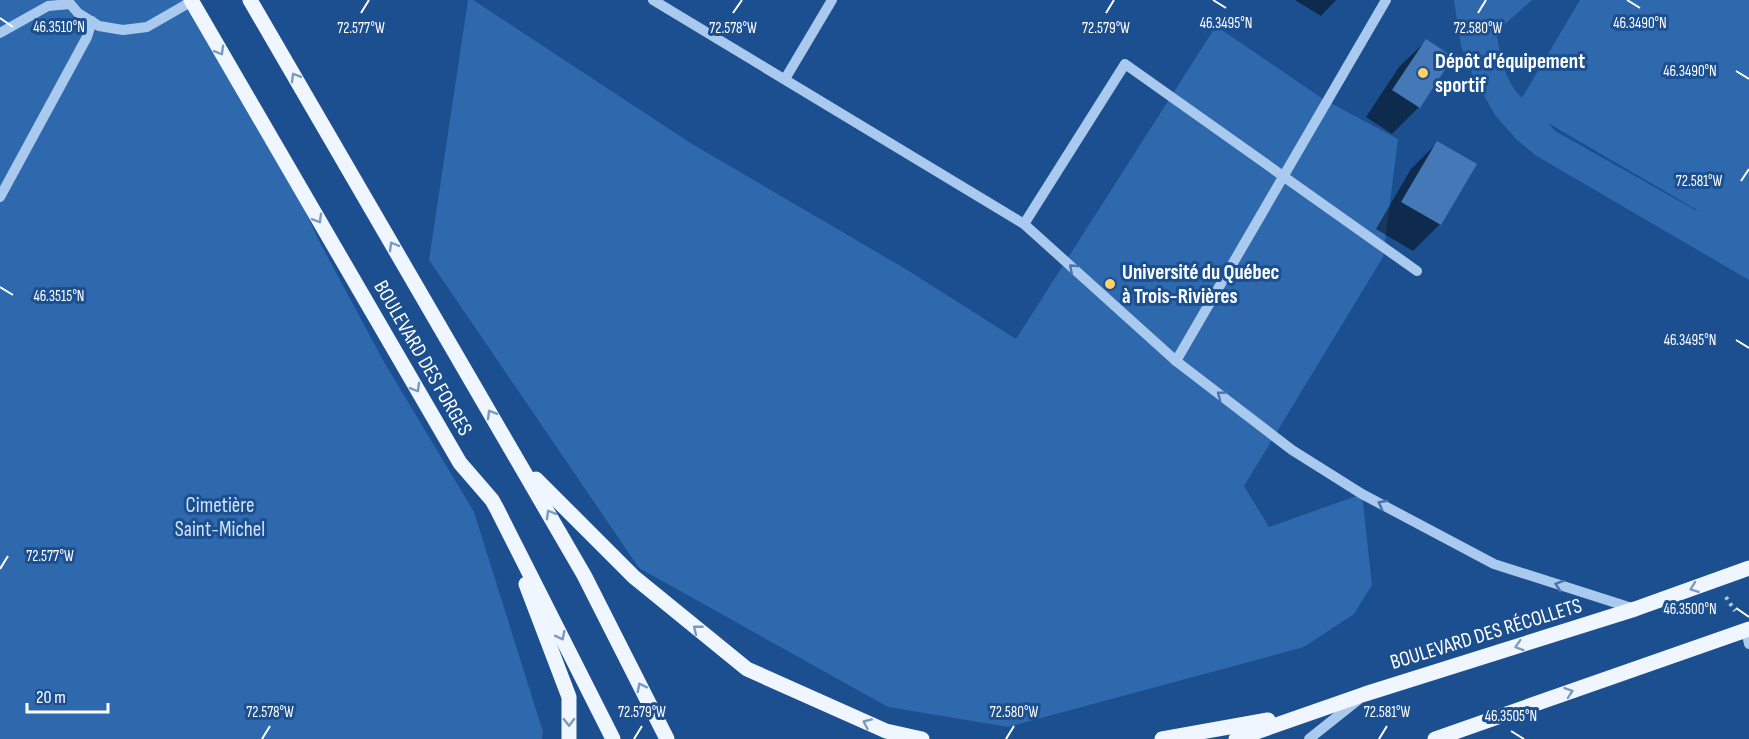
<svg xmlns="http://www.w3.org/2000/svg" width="1749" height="739" font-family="'Sofia Sans Condensed',sans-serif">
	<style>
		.green { fill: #2e69ad; fill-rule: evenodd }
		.shadow { fill: #0007 }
		.building { fill: #4478b7 }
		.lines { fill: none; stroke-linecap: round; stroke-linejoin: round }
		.path { stroke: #a9c9ee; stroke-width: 4; stroke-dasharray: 3 4.5; stroke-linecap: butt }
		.minor { stroke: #a9c9ee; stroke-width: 10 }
		.major { stroke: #f0f6ff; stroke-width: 15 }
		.oneway { stroke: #7b9ac1 }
		.oneway2 { stroke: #4674ac }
		.ticks { fill: none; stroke: #fff; stroke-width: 2 }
		.poi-dot { fill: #ffd166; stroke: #1b4f8f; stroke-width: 2 }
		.labels { text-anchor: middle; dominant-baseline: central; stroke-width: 6; stroke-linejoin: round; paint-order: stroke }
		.poi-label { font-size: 21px; font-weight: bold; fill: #fff; stroke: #1b4f8f; text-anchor: start }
		.street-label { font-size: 21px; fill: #fff; stroke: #1b4f8f }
		.park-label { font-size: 21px; fill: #cfe3fa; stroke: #1b4f8f }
		.ticks-label { font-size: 15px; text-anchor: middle; fill: #fff; stroke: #1b4f8f; stroke-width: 6; stroke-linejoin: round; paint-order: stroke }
	</style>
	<rect width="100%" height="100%" fill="#1b4f8f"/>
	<!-- green -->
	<g class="green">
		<polygon points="0,0 197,0 251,93 319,241 384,362 474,512 543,732 542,739 0,739"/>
		<polygon points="468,0 473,0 692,144 904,268 1016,339 1216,26 1323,99 1398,139 1383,257 1244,486 1269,527 1362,494 1372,585 1354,614 1304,647 1008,727 888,707 639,568 429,260"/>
		<path d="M1454 0H1532L1496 32C1501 57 1504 80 1522 98L1580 0H1749V280L1535 155 1517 140 1495 115 1474 78 1461 46ZM1548 123 1697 210V211L1555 131Z"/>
	</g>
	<!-- shadow -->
	<g class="shadow">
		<polygon points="1295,0 1336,0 1321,16"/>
		<polygon points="1426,41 1451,57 1419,107 1392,134 1366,117 1399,67"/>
		<polygon points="1437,143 1440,224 1413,251 1376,229 1411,169"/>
	</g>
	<!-- building -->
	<g class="building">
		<polygon points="1426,39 1453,57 1420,108 1392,90"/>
		<polygon points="1437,141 1477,164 1441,225 1401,202"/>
	</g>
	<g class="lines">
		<!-- path -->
		<polyline class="path" points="1726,597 1735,611"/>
		<!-- minor -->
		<g class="minor">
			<polyline points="67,0 78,13 99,26 123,30 147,27 194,0"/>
			<polyline points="653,0 1024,224 1176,361 1292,450 1362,494 1494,564 1635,609"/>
			<polyline points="0,33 48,6 70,4"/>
			<polyline points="785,79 832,0"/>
			<polyline points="0,197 87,37 92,21"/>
			<polyline points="1024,224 1125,64 1417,271"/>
			<polyline points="1176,361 1386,0"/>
			<polyline points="1749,627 1746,630 1749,644"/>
			<polyline points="1309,739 1358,700"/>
		</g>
		<!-- major -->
		<g class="major">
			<polyline points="191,0 460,463 492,500 497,509 613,739"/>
			<polyline points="250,0 584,575 667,739"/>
			<polyline points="536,479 634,577 747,669 886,731 922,739"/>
			<polyline points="526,584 569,697 569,739"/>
			<polyline points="1162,739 1268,720"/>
			<polyline points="1236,739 1365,694 1635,609 1749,568"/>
			<polyline points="1435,739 1749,629"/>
		</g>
	</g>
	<!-- one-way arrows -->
	<defs><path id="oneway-chevron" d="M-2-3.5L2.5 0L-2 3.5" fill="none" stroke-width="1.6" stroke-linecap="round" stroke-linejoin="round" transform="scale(1.5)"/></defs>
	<g class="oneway">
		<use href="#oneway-chevron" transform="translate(220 51) rotate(60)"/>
		<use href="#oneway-chevron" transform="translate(295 77) rotate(-120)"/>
		<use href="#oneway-chevron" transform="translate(318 219) rotate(60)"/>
		<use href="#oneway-chevron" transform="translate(393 246) rotate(-120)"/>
		<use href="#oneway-chevron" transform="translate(416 388) rotate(60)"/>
		<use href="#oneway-chevron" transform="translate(491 414) rotate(-120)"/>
		<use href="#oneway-chevron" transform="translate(550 514) rotate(-120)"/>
		<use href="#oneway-chevron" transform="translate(1694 588) rotate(160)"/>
		<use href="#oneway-chevron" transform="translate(697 629) rotate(-141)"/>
		<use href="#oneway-chevron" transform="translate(561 636) rotate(63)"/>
		<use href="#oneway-chevron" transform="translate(1519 646) rotate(163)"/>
		<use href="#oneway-chevron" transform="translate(641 687) rotate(-117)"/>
		<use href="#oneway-chevron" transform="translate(1569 692) rotate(-19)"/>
		<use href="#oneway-chevron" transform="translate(569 722) rotate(89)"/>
		<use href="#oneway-chevron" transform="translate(867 723) rotate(-156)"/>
	</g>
	<g class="oneway2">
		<use href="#oneway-chevron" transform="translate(1073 268) rotate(-138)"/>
		<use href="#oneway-chevron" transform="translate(1221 395) rotate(-143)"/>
		<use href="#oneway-chevron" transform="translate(1382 504) rotate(-152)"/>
		<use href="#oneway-chevron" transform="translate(1559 585) rotate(-162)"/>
	</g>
	<!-- ticks -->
	<path class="ticks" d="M1213 0 1226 8M1627 0 1640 8M361 13 369 0M733 13 742 0M1106 13 1114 0M1478 13 1486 0M0 18 13 27M1736 71 1749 79M1741 181 1749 169M0 287 13 295M1736 340 1749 348M0 569 8 556M1736 608 1749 617M1511 731 1524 739M262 739 270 726M634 739 642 726M1006 739 1014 726M1379 739 1387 726"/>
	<!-- markers -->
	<g class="poi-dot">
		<circle cx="1423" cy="73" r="6"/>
		<circle cx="1110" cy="284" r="6"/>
	</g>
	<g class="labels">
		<!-- poi labels -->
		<g class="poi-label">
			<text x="1435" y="61">Dépôt d'équipement<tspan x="1435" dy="24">sportif</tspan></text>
			<text x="1122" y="272">Université du Québec<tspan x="1122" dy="24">à Trois-Rivières</tspan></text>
		</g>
		<!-- street labels -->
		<g class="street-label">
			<text transform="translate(423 358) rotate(60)">BOULEVARD DES FORGES</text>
			<text transform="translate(1486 634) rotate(-17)">BOULEVARD DES RÉCOLLETS</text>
		</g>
		<!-- park labels -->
		<g class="park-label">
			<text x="220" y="505">Cimetière<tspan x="220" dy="24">Saint-Michel</tspan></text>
		</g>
	</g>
	<g class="ticks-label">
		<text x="1640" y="28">46.3490°N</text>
		<text x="1226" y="28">46.3495°N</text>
		<text x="59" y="32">46.3510°N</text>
		<text x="361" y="33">72.577°W</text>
		<text x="733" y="33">72.578°W</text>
		<text x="1106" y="33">72.579°W</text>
		<text x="1478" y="33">72.580°W</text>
		<text x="1690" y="76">46.3490°N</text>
		<text x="1699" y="186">72.581°W</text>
		<text x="59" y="301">46.3515°N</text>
		<text x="1690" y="345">46.3495°N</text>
		<text x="50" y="561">72.577°W</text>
		<text x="1690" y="614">46.3500°N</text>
		<text x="270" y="717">72.578°W</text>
		<text x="642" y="717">72.579°W</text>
		<text x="1014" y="717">72.580°W</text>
		<text x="1387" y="717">72.581°W</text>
		<text x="1511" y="721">46.3505°N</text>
	</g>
	<!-- scale -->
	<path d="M27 703v9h81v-9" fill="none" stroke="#ffffff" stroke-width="3"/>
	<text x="36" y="703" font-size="18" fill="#ffffff" stroke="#1b4f8f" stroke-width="4.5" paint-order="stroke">20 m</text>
</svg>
